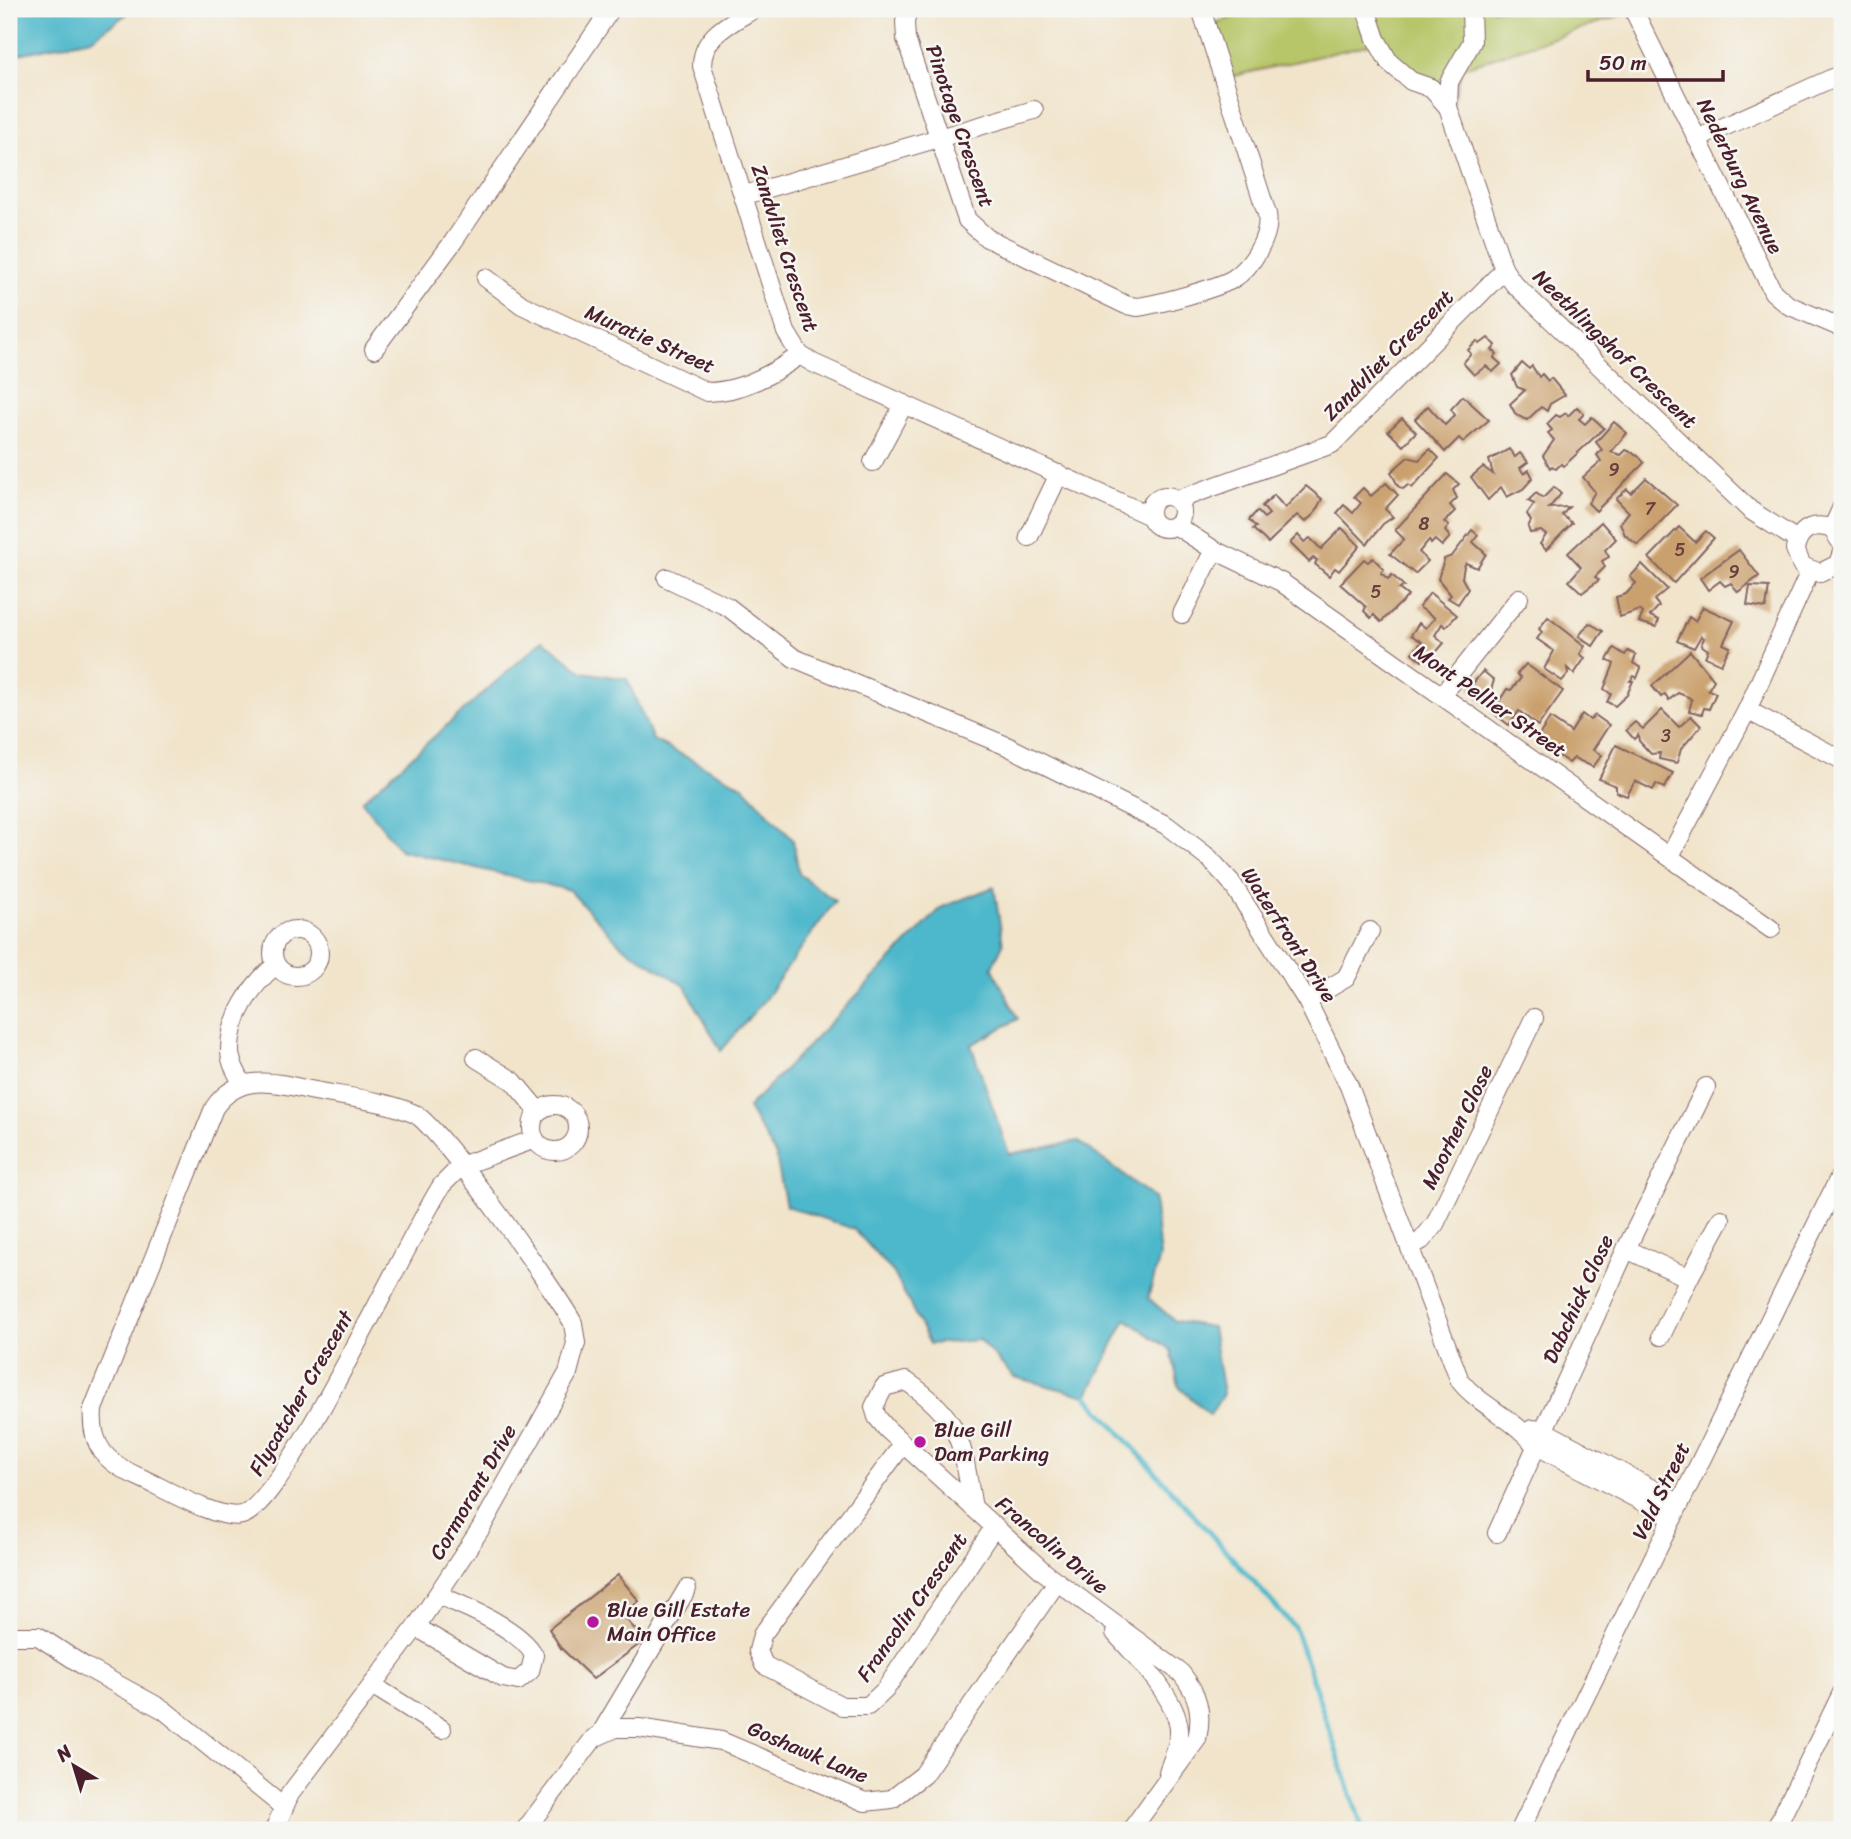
<svg xmlns="http://www.w3.org/2000/svg" width="1851" height="1839" font-family="Sriracha,sans-serif">
	<style>
		.green { fill: #b7c669; stroke: #80724a; stroke-width: 2 }
		.water { fill: #4eb8cb; stroke: #4c6c7b; stroke-width: 2 }
		.lines { fill: none; stroke-linecap: round; stroke-linejoin: round }
		.stream { stroke: #4eb8cb; stroke-width: 5 }
		.building { fill: #caa16e }
		.minor-casing { stroke: #846463; stroke-width: 20 }
		.minor { stroke: #fff; stroke-width: 18 }
		.poi-dot { fill: #b5179e; stroke: #f6f6f2; stroke-width: 2.5 }
		.labels { text-anchor: middle; dominant-baseline: central; stroke-width: 5; stroke-linejoin: round; paint-order: stroke }
		.number-label { font-size: 18px; fill: #6a403c }
		.street-label { font-size: 21px; fill: #4a1f2b; stroke: #f6f6f2 }
		.poi-label { font-size: 21px; fill: #4a1f2b; stroke: #f6f6f2; text-anchor: start }
	</style>
	<rect width="100%" height="100%" fill="#f6f6f2"/>
	<filter id="ink" filterUnits="userSpaceOnUse"><feTurbulence type="fractalNoise" baseFrequency=".0143" numOctaves="2"/><feDisplacementMap in="SourceGraphic" scale="14" xChannelSelector="R" yChannelSelector="G"/><feConvolveMatrix kernelMatrix="1 2 1 2 8 2 1 2 1" color-interpolation-filters="sRGB"/></filter>
	<filter id="wash" filterUnits="userSpaceOnUse"><feTurbulence type="fractalNoise" baseFrequency=".00686" numOctaves="4" result="noise"/><feDisplacementMap in="SourceGraphic" scale="28" xChannelSelector="R" yChannelSelector="G"/><feGaussianBlur stdDeviation="1.57" result="paint"/><feColorMatrix in="noise" values="0 0 0 0 0 0 0 0 0 0 0 0 0 0 0 0 0 1.4 0 .05"/><feComposite in="paint" operator="in"/></filter>
	<g filter="url(#wash)">
		<rect width="100%" height="100%" fill="#f1e4cb"/>
		<!-- green -->
		<polygon class="green" points="1257,9 1633,9 1634,11 1462,68 1450,114 1375,43 1221,79 1204,27"/>
		<!-- water -->
		<g class="water">
			<polygon points="9,9 134,9 91,39 9,56"/>
			<polygon points="543,640 583,672 627,679 653,740 743,786 793,840 799,874 835,901 765,999 721,1051 685,986 621,945 569,890 400,850 362,801"/>
			<polygon points="994,887 1003,944 992,967 1018,1019 971,1045 1009,1154 1078,1141 1154,1198 1160,1257 1148,1298 1175,1321 1212,1327 1223,1394 1210,1415 1179,1387 1171,1350 1126,1319 1087,1396 1014,1377 979,1340 930,1344 894,1273 854,1229 786,1206 776,1156 748,1108 942,907"/>
		</g>
		<g class="lines">
			<!-- stream -->
			<polyline class="stream" points="1087,1396 1295,1628 1363,1830"/>
		</g>
		<g id="blocks">
			<!-- building -->
			<g class="building">
				<polygon points="1488,338 1496,345 1492,350 1497,354 1494,358 1501,364 1493,372 1486,366 1474,375 1463,363 1471,354 1468,350 1477,341 1480,344"/>
				<polygon points="1522,363 1529,369 1532,366 1539,377 1542,374 1548,381 1551,378 1565,395 1550,404 1547,411 1541,407 1527,420 1516,415 1510,404 1525,390 1517,387 1512,375"/>
				<polygon points="1463,396 1489,420 1463,442 1459,438 1445,452 1415,419 1428,406 1445,425 1455,415 1451,409"/>
				<polygon points="1577,407 1584,414 1579,419 1585,424 1592,417 1604,428 1564,466 1561,464 1556,469 1552,466 1550,468 1543,456 1554,440 1548,433 1552,430 1547,424 1556,415 1560,417 1566,413 1568,416"/>
				<polygon points="1402,418 1416,432 1403,446 1388,431"/>
				<polygon points="1614,422 1627,433 1611,452 1621,455 1626,450 1638,455 1644,463 1596,511 1588,503 1595,492 1583,477 1601,461 1597,455 1602,450 1596,442"/>
				<polygon points="1430,449 1439,458 1412,488 1408,485 1403,489 1398,486 1391,472 1408,457 1419,460"/>
				<polygon points="1509,449 1515,457 1520,453 1528,462 1520,468 1524,474 1529,470 1533,478 1523,489 1507,497 1501,487 1488,500 1471,477 1483,467 1493,474 1489,460"/>
				<polygon points="1447,474 1459,484 1453,490 1457,498 1450,505 1455,511 1444,522 1449,526 1445,531 1450,537 1442,546 1435,540 1431,544 1429,540 1419,552 1428,561 1415,574 1390,554 1404,539 1395,530"/>
				<polygon points="1646,478 1677,505 1638,545 1625,535 1620,523 1629,512 1616,499 1627,489 1631,493"/>
				<polygon points="1386,483 1398,495 1385,509 1393,517 1383,524 1367,544 1337,513 1344,505 1353,513 1361,503 1354,497 1363,488 1371,496"/>
				<polygon points="1306,486 1322,499 1314,514 1305,522 1297,515 1268,543 1253,529 1256,527 1249,520 1257,511 1264,518 1269,514 1262,506 1274,495 1285,508"/>
				<polygon points="1554,487 1561,494 1549,508 1569,507 1562,515 1572,523 1546,550 1540,544 1546,535 1541,531 1530,533 1528,527 1531,521 1527,514 1534,504 1528,501 1536,493 1543,498"/>
				<polygon points="1601,522 1616,539 1605,550 1609,557 1602,561 1605,567 1595,577 1599,580 1582,593 1569,581 1581,567 1568,553"/>
				<polygon points="1679,527 1695,542 1706,531 1714,538 1674,583 1649,558"/>
				<polygon points="1342,528 1360,546 1339,571 1335,568 1329,576 1315,564 1317,560 1313,558 1309,562 1290,543 1298,535 1304,542 1310,538 1321,549"/>
				<polygon points="1472,530 1478,535 1473,542 1486,554 1477,568 1466,563 1464,566 1462,578 1468,589 1458,604 1448,598 1451,595 1438,579 1444,559 1452,556"/>
				<polygon points="1739,550 1759,576 1738,592 1731,583 1725,586 1720,581 1708,590 1700,578"/>
				<polygon points="1373,558 1384,569 1381,573 1388,579 1392,575 1404,586 1399,589 1408,596 1381,622 1374,615 1371,618 1364,611 1366,607 1340,584 1364,559 1368,562"/>
				<polygon points="1642,564 1667,589 1654,600 1659,606 1650,616 1659,620 1656,627 1639,622 1643,613 1640,610 1620,617 1616,597 1626,594 1636,583 1630,577"/>
				<polygon points="1750,586 1769,587 1766,608 1747,605"/>
				<polygon points="1430,593 1457,615 1446,627 1442,624 1435,635 1444,643 1432,657 1428,654 1422,661 1412,653 1422,642 1411,635 1419,623 1426,628 1435,618 1419,607"/>
				<polygon points="1703,607 1734,621 1723,644 1730,647 1721,664 1705,657 1708,650 1701,645 1704,638 1701,636 1694,648 1677,641 1689,617 1695,621"/>
				<polygon points="1548,617 1585,646 1580,654 1585,658 1574,674 1567,668 1568,674 1562,681 1544,669 1554,651 1537,639 1542,632 1539,629"/>
				<polygon points="1589,623 1603,631 1593,646 1579,636"/>
				<polygon points="1614,648 1625,655 1628,651 1636,655 1633,663 1641,668 1637,678 1634,676 1630,681 1633,681 1627,695 1615,706 1607,702 1611,694 1604,689 1614,664 1607,660"/>
				<polygon points="1690,651 1714,680 1708,690 1716,693 1709,709 1704,708 1702,714 1689,711 1692,700 1688,697 1678,693 1669,700 1665,694 1661,697 1652,686"/>
				<polygon points="1526,664 1563,691 1538,726 1519,711 1509,725 1492,712 1507,689 1511,690 1521,678 1517,674"/>
				<polygon points="1483,671 1494,680 1486,707 1469,688"/>
				<polygon points="1662,710 1679,727 1691,716 1701,726 1681,749 1677,763 1659,759 1660,753 1651,754 1639,741 1638,735 1634,739 1626,730 1635,722 1643,729"/>
				<polygon points="1582,714 1590,720 1595,715 1609,725 1593,750 1602,755 1593,767 1574,758 1569,763 1536,740 1550,718 1571,732"/>
				<polygon points="1616,745 1673,773 1664,788 1656,784 1653,790 1635,781 1627,796 1616,792 1616,786 1599,779"/>
				<polygon points="618,1575 639,1601 622,1615 645,1640 593,1679 561,1648 549,1629"/>
			</g>
		</g>
	</g>
	<g filter="url(#ink)">
		<use href="#blocks" fill-opacity="0" stroke="#846463" stroke-width="2"/>
		<g class="lines">
			<defs>
				<g id="minor">
					<path d="M754 9C731 23 702 35 702 66L786 332 800 355 813 363 1150 516"/>
					<path d="M908 9 905 22 906 39 967 220 987 238 1126 305 1137 307C1159 304 1215 289 1233 279 1252 267 1271 236 1267 214L1201 9"/>
					<polyline points="1366,9 1376,39 1389,62 1411,81 1431,88 1448,107"/>
					<polyline points="1471,9 1472,42 1449,82 1448,107 1504,270 1514,284 1750,510 1797,540"/>
					<polyline points="1633,9 1773,292 1788,305 1842,328"/>
					<polyline points="1697,139 1837,76"/>
					<polyline points="745,195 1034,110"/>
					<path d="M486 278 522 305 707 392C741 392 773 374 800 355"/>
					<polyline points="374,349 453,242 611,9"/>
					<polyline points="873,462 904,404"/>
					<circle cx="1166" cy="512" r="16"/>
					<polyline points="1177,500 1332,444 1504,270"/>
					<polyline points="1175,525 1214,550 1281,582 1771,929"/>
					<polyline points="1832,529 1842,507"/>
					<polyline points="1029,537 1059,474"/>
					<path d="M1842 544 1832 529C1813 522 1799 529 1795 549L1802 566 1820 573 1838 564 1842 552"/>
					<path d="M667 578 728 607 794 658 1007 746 1166 825 1209 858 1231 882 1307 1001 1349 1086 1460 1381C1481 1407 1514 1418 1535 1445L1673 1518"/>
					<polyline points="1182,614 1214,550"/>
					<polyline points="1443,694 1519,598"/>
					<polyline points="1747,710 1842,760"/>
					<polyline points="1670,856 1747,710 1810,571"/>
					<circle cx="296" cy="953" r="23"/>
					<polyline points="1307,1001 1346,978 1370,931"/>
					<polyline points="476,1058 513,1081 539,1112"/>
					<path d="M242 1084C238 1074 230 1063 230 1052 229 1019 251 985 276 965"/>
					<circle cx="555" cy="1128" r="23"/>
					<polyline points="1410,1247 1422,1240 1435,1224 1534,1018"/>
					<polyline points="1626,1249 1689,1278 1721,1219"/>
					<polyline points="1661,1336 1689,1278"/>
					<polyline points="1532,1429 1542,1430 1559,1439 1680,1504"/>
					<polyline points="903,1444 762,1635 758,1651 764,1665 842,1706 868,1706 885,1690 995,1526"/>
					<path d="M973 1508C962 1444 963 1420 906 1381L884 1387 874 1407 877 1417 887 1429 1044 1572 1181 1673C1198 1694 1203 1712 1197 1739L1131 1830"/>
					<polyline points="1497,1533 1626,1249 1706,1087"/>
					<path d="M416 1627 503 1678 518 1681 530 1671 534 1655C519 1628 466 1607 438 1595"/>
					<path d="M1115 1633C1136 1656 1176 1697 1179 1729 1180 1743 1173 1758 1168 1772"/>
					<polyline points="9,1636 38,1636 84,1666 164,1710 282,1806"/>
					<polyline points="372,1685 442,1729"/>
					<polyline points="601,1733 687,1589"/>
					<path d="M274 1830 290 1794 416 1627 481 1528 568 1373 576 1343 573 1323C557 1293 438 1125 415 1114 382 1099 341 1097 305 1089 271 1081 237 1074 214 1108L93 1409C90 1446 106 1463 139 1477 162 1487 218 1521 242 1515 284 1505 409 1235 442 1185L461 1166 535 1139"/>
					<polyline points="525,1830 594,1738 616,1728 639,1728 721,1741 865,1802 892,1799 923,1775 1057,1582"/>
					<polyline points="1520,1830 1842,1172"/>
					<polyline points="1775,1830 1842,1693"/>
				</g>
			</defs>
			<!-- minor casing -->
			<use href="#minor" class="minor-casing"/>
			<!-- minor -->
			<use href="#minor" class="minor"/>
		</g>
	</g>
	<!-- markers -->
	<g class="poi-dot">
		<circle cx="920" cy="1442" r="7"/>
		<circle cx="593" cy="1622" r="7"/>
	</g>
	<g class="labels">
		<!-- number labels -->
		<g class="number-label">
			<text x="1614" y="470">9</text>
			<text x="1650" y="509">7</text>
			<text x="1424" y="524">8</text>
			<text x="1680" y="550">5</text>
			<text x="1734" y="572">9</text>
			<text x="1376" y="592">5</text>
			<text x="1666" y="736">3</text>
		</g>
		<!-- street labels -->
		<g class="street-label">
			<text transform="translate(960 126) rotate(71)">Pinotage Crescent</text>
			<text transform="translate(1740 176) rotate(64)">Nederburg Avenue</text>
			<text transform="translate(785 248) rotate(72)">Zandvliet Crescent</text>
			<text transform="translate(650 339) rotate(24)">Muratie Street</text>
			<text transform="translate(1615 349) rotate(44)">Neethlingshof Crescent</text>
			<text transform="translate(1388 355) rotate(-45)">Zandvliet Crescent</text>
			<text transform="translate(1490 701) rotate(35)">Mont Pellier Street</text>
			<text transform="translate(1289 935) rotate(57)">Waterfront Drive</text>
			<text transform="translate(1457 1127) rotate(-64)">Moorhen Close</text>
			<text transform="translate(1578 1299) rotate(-65)">Dabchick Close</text>
			<text transform="translate(301 1393) rotate(-60)">Flycatcher Crescent</text>
			<text transform="translate(1661 1491) rotate(-64)">Veld Street</text>
			<text transform="translate(473 1492) rotate(-60)">Cormorant Drive</text>
			<text transform="translate(1052 1545) rotate(40)">Francolin Drive</text>
			<text transform="translate(912 1607) rotate(-55)">Francolin Crescent</text>
			<text transform="translate(808 1752) rotate(23)">Goshawk Lane</text>
		</g>
		<!-- poi labels -->
		<g class="poi-label">
			<text x="934" y="1430">Blue Gill<tspan x="934" dy="24">Dam Parking</tspan></text>
			<text x="607" y="1610">Blue Gill Estate<tspan x="607" dy="24">Main Office</tspan></text>
		</g>
	</g>
	<!-- margin -->
	<rect width="1851" height="1839" fill="none" stroke="#f6f6f2" stroke-width="35"/>
	<!-- north arrow -->
	<g transform="translate(74 1766) rotate(322)" stroke="#f6f6f2" stroke-width="5" paint-order="stroke">
	<path d="M0-5L12 26L0 18L-12 26Z" fill="#4a1f2b"/>
	<text y="-10" font-size="19" font-weight="bold" text-anchor="middle" fill="#4a1f2b">N</text>
	</g>
	<!-- scale -->
	<path d="M1588 70v10h135v-10" fill="none" stroke="#4a1f2b" stroke-width="3.5"/>
	<text x="1599" y="70" font-size="21" fill="#4a1f2b" stroke="#f6f6f2" stroke-width="5" paint-order="stroke">50 m</text>
</svg>
